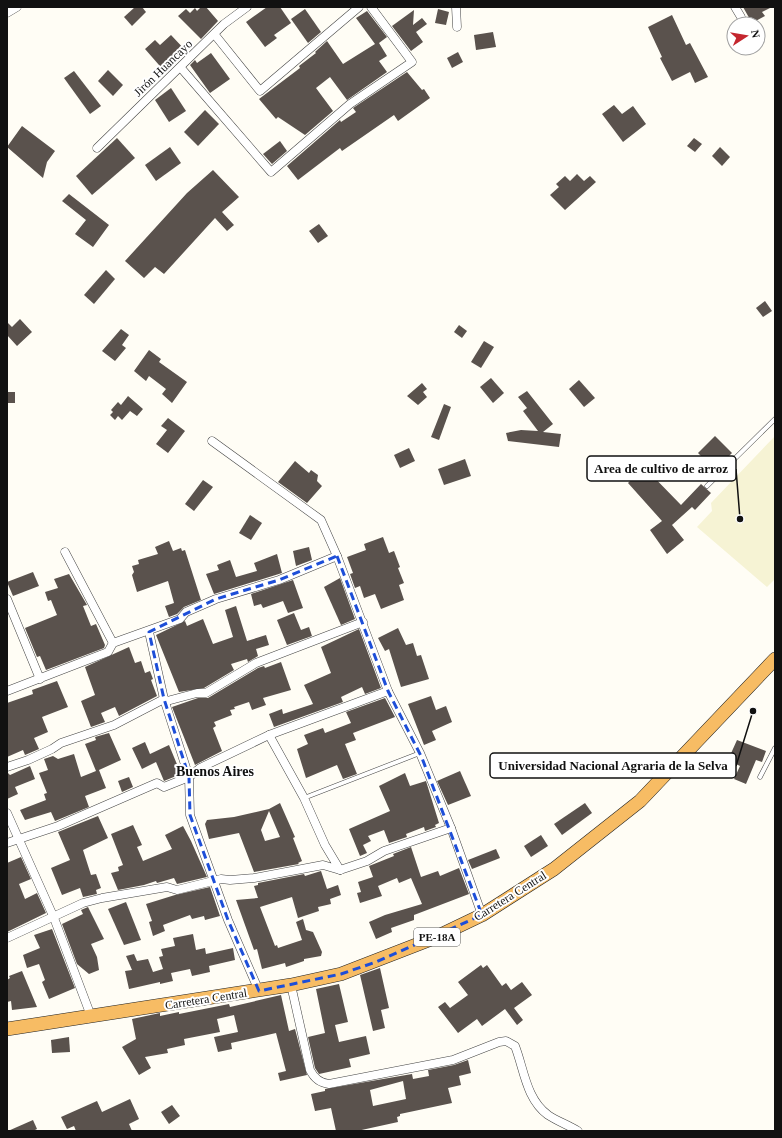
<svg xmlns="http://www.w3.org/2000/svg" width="782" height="1138" font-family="Georgia,serif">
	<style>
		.farmland { fill: #f6f3d4 }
		.building { fill: #5a524d; fill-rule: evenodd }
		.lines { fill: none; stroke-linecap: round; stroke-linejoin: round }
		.service-casing { stroke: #444; stroke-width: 5 }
		.minor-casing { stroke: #444; stroke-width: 9 }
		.trunk-casing { stroke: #222; stroke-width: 14 }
		.service { stroke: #fff; stroke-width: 4 }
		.minor { stroke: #fff; stroke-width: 8 }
		.trunk { stroke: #f7bc64; stroke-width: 13 }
		.marked { fill: none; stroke: #1d4ed8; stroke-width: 3; stroke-dasharray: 8 5; stroke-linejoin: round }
		.labels { text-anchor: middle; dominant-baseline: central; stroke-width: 4; stroke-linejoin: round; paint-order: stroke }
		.shield { fill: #fff; stroke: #585858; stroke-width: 1 }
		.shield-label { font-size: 11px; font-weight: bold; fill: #111 }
		.street-label { font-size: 12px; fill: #111; stroke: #fff }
		.quarter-label { font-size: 14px; font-weight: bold; fill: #111; stroke: #fff }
		.leader { fill: none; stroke: #111; stroke-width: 1.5 }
		.callout-dot { fill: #111; stroke: #fff; stroke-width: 1.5 }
		.callout { fill: #fff; stroke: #111; stroke-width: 1.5 }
		.callout-label { font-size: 13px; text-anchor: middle; font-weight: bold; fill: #111 }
	</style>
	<rect width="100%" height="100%" fill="#fffdf5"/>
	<!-- farmland -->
	<polygon class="farmland" points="775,436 775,579 767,587 697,527 712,511 711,503"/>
	<!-- building -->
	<g class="building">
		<polygon points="135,7 142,7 146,12 132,26 124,17"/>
		<polygon points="201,7 206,7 218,21 201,39 178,16 186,9 190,13 195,8 197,11"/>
		<polygon points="267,7 280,7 291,23 274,35 277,38 265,47 246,22"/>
		<polygon points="743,7 772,7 762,12 765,16 752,23"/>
		<polygon points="305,9 321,32 308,43 291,19"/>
		<polygon points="438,9 449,12 446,25 435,23"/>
		<polygon points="414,10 413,25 422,18 427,24 416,32 423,42 411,51 392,26"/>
		<polygon points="367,11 387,37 379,43 387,56 379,61 387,72 347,100 330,77 316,88 333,111 305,135 278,117 276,119 259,99 300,68 299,66 316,53 315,52 327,41 343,64 375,44 356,18"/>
		<polygon points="672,15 686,45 690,43 708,77 695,83 690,72 672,81 660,58 662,57 648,27"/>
		<polygon points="493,32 496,47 476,50 474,35"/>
		<polygon points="171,35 187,52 166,73 145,49 155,40 160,45"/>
		<polygon points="458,52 463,62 452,68 447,58"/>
		<polygon points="211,53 230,79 210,93 190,65 195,60 197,63"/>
		<polygon points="108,70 123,85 113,96 98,81"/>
		<polygon points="74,71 101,106 90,114 64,78"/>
		<polygon points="407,72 422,90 424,89 430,98 398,121 394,115 342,151 340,148 298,180 287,166 340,120 341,122 356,112 353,108"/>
		<polygon points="171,88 186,111 169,122 155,100"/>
		<polygon points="614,105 622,114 633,106 646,124 623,142 602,114"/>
		<polygon points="205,110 219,124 198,146 184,132"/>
		<polygon points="22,126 55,151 47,162 43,178 7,147"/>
		<polygon points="117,138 135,158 92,195 76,176"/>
		<polygon points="694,138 702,144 695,152 687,146"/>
		<polygon points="280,141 287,151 272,164 263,154"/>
		<polygon points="170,147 181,163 156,181 145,165"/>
		<polygon points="720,147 730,157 722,166 712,156"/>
		<polygon points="213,170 239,197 222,212 234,225 227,231 215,218 164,274 155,267 144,278 125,261 187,193"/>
		<polygon points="577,174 584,181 590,176 596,182 565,210 550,195 559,187 556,184 565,176 570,181"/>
		<polygon points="69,194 109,225 93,247 75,234 86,220 62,201"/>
		<polygon points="319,224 328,236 318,243 309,231"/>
		<polygon points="106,270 115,279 94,304 84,295"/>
		<polygon points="765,301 772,311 763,317 756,308"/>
		<polygon points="20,319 32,332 17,346 7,335 7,322 12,327"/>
		<polygon points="459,325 467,331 462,338 454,332"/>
		<polygon points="121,329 129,335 122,345 126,348 115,361 102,351"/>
		<polygon points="484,341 494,347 481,368 471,362"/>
		<polygon points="149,350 161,359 159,362 187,382 172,403 162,394 166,389 149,376 146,381 134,371"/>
		<polygon points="491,378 504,393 493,403 480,387"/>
		<polygon points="579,380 595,398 584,407 569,389"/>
		<polygon points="422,383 427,389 423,392 427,397 418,405 407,396"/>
		<polygon points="527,391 553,424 543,432 561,434 559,447 508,441 506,433 521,430 538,431 523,411 527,408 518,397"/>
		<rect x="7" y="392" width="8" height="11"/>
		<polygon points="128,396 143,409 137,416 130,411 122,420 118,416 115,420 110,415 113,412 111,410 118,402 121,405"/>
		<polygon points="444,404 451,407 439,440 431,437"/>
		<polygon points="168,418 185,431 168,453 156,444 167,430 161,426"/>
		<polygon points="715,436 732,453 715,470 698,453"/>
		<polygon points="409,448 415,461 400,468 394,455"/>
		<polygon points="465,459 471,476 444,485 438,469"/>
		<polygon points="295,461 309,473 311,470 318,475 317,481 322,486 307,503 278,482"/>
		<polygon points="644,467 681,505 701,484 711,493 695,510 692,507 672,525 684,540 667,554 650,530 662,521 628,483"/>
		<polygon points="203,480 213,487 194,511 185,504"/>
		<polygon points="250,515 262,523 251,540 239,533"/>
		<polygon points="383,537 389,553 394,551 400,567 398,568 404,583 399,585 404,600 381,609 375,594 364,598 360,586 355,588 350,574 353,573 347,557 366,550 364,544"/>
		<polygon points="169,541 173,551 181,548 182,551 185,550 201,600 184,607 177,614 169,617 165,606 174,603 168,581 137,592 132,575 134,572 132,566 139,564 138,560 158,554 155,547"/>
		<polygon points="309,547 312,560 296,566 293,551"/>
		<polygon points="277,554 282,573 214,594 206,574 219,570 217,565 230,560 236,577 257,571 254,563"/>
		<polygon points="33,572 39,586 13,596 7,582"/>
		<polygon points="69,574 87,605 83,606 91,626 96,624 105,645 104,648 46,670 40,656 37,657 25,628 57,615 51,600 48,601 45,592 58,588 54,579"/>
		<polygon points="340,578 355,619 341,625 324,587"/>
		<polygon points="293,580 303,608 288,613 283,601 263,608 261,604 254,606 251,594"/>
		<polygon points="236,606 247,641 266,635 269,645 256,649 258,656 248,662 247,659 231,664 234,670 204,688 179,692 156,635 185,621 187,626 203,619 213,644 233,637 225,610"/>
		<polygon points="294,613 301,630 309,627 312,636 287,645 277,620"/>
		<polygon points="398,628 406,645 413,643 417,656 421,655 429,679 401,687 389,649 385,651 378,638"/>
		<polygon points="359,629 381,688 365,694 362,687 341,697 343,702 274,727 269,714 282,709 283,714 313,704 304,685 331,673 321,647"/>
		<polygon points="129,647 135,663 141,661 145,673 150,671 153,679 151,680 157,696 119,716 115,707 101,713 105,722 91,727 81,701 95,695 85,667"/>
		<polygon points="281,662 291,690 263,698 266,705 252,710 249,702 234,707 235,709 230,710 232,715 214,722 216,726 213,728 222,751 195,765 172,707 198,698 208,698 258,668 264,666 265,668"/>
		<polygon points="57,681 68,707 42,717 48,732 34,738 39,749 25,755 23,750 7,757 7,703 33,694 32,690"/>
		<polygon points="431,696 436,710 446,706 452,722 432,731 436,740 424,745 408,704"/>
		<polygon points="385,698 395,717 353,733 356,740 345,744 357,774 343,779 337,765 306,778 297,749 308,744 304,735 323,728 325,733 351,723 346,712"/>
		<polygon points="109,733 121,760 99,770 106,788 85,796 89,807 55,821 51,812 25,820 20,810 46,800 44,794 47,793 39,773 48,770 44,759 53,756 58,759 74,754 81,777 96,771 85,744 96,740 95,737"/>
		<polygon points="737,740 766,751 762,762 756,760 746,784 734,779 740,766 728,760"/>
		<polygon points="145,742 150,754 169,745 181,774 164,781 156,762 142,769 132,748"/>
		<polygon points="30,766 35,779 15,787 18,794 7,799 7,772 10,775"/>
		<polygon points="460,771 471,796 448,805 437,781"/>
		<polygon points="405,773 410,786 426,781 439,823 435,825 436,827 425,831 424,827 406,834 407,837 389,843 384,830 368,836 371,841 363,845 367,853 360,856 349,829 390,811 379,786"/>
		<polygon points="129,777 133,787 122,792 118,781"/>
		<path d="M280 803 295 837 293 838 302 861 298 863 299 864 254 872 239 833 209 839 205 824 207 820 234 817 269 809ZM269 811 280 837 265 841 261 830Z"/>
		<polygon points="585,803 592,813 562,835 554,824"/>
		<polygon points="98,816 108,838 83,850 91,875 96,874 101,888 96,890 97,894 83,897 80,888 62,895 51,868 70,860 58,832"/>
		<polygon points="133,825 142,845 137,847 143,861 172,849 165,835 183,826 191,841 207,877 177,884 174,878 157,883 156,881 144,885 118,890 111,873 119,871 118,867 123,865 111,834"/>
		<polygon points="541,835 548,846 531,857 524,846"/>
		<polygon points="411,847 421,877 438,871 440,876 459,868 469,894 414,915 414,920 391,928 392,932 376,939 369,922 385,915 422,904 411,878 399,883 397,878 378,886 382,896 360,903 357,893 361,892 358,882 373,877 369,866 394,856 393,854"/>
		<polygon points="496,849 500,858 472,869 468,860"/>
		<polygon points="21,857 31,879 19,884 25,899 37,893 46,913 7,932 7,863"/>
		<polygon points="321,871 327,889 338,885 341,895 330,899 331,904 318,907 319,911 298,918 292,897 260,907 275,946 277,945 278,948 302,940 296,922 303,919 306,930 313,932 322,952 321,956 304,959 304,961 286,967 285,963 262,969 257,949 254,950 236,900 258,898 254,886 258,885 258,883 304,874 305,876"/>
		<polygon points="210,887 220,916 205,920 204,916 192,919 190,915 163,925 165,931 153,936 149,922 152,921 146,904 175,895"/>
		<polygon points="126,902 141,940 124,945 108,909"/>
		<polygon points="88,907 104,939 91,944 97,957 99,970 89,974 77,964 62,924 83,914 81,910"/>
		<polygon points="52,929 75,988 49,999 42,982 45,980 39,964 27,968 23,955 40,948 34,935"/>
		<polygon points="193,934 196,950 205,948 206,954 233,948 235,960 209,966 210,972 192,976 190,969 171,973 173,981 160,984 160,982 129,989 125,971 132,970 126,956 134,954 137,961 148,959 153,972 163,969 159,957 163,956 161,949 175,946 173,938"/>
		<polygon points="481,965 483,968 487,965 502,986 506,983 511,990 522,982 532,995 514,1008 523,1020 517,1025 505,1009 482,1026 477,1019 458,1033 438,1007 445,1002 450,1008 468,995 458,982"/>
		<polygon points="380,968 389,1008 381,1010 385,1028 373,1031 360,975"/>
		<polygon points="22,971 37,1007 12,1010 11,1001 7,1002 7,980 10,978 9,976"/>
		<polygon points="339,984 348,1022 335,1025 339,1042 366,1036 370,1054 349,1059 351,1067 319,1074 315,1068 308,1037 325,1033 316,989"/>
		<polygon points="281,995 289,1031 295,1029 307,1075 280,1081 278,1073 286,1071 276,1033 231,1043 232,1049 218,1052 214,1037 238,1032 234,1015 217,1019 220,1032 184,1039 185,1045 167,1049 168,1053 145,1057 151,1068 139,1075 122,1047 136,1039 132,1019 160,1013 160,1016 179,1012 179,1014 229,1004 230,1007"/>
		<polygon points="69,1037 70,1052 52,1053 51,1040"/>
		<path d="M468 1060 471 1073 459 1076 461 1085 448 1088 452 1103 400 1114V1116L397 1117 398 1122 357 1131H336L331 1108 315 1111 311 1094 325 1091V1089L412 1074 413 1079 429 1076 428 1070 454 1065ZM403 1081 406 1099 373 1106 370 1090Z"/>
		<polygon points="130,1099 139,1119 129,1124 132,1131 76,1131 74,1126 67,1129 61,1117 97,1101 102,1112"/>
		<polygon points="172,1105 180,1116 169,1124 161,1112"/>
		<polygon points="33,1120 37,1129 33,1131 8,1131"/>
	</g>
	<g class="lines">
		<defs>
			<g id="service">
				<polyline points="707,486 775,419"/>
				<polyline points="760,777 775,748"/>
				<polyline points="304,798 420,753"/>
			</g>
			<g id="minor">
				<polyline points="456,7 457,27"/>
				<polyline points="735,7 741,17"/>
				<polyline points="7,13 17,7"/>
				<polyline points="215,35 260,91 359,7"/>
				<polyline points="181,68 271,172 350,104 412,62 371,7"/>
				<polyline points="97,148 224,24 247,7"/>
				<polyline points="212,441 321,520 337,556 388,691 420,753 451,828 482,915"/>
				<polyline points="65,552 113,643"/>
				<polyline points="7,599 40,679"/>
				<polyline points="149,632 164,699 189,777 190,815 228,920 259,991"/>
				<polyline points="7,691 108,652 113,643 180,619 186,612 216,599 279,580 337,556"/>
				<polyline points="7,767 28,760 52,749 61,743 114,725 164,699 167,701 197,693 206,693 256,663 363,622"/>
				<polyline points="7,813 54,918 91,1016"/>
				<polyline points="7,843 58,826 157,783 164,787 189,777 200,768 269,735 388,691"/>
				<polyline points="340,870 367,861 384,851 451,828"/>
				<polyline points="7,938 83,903 102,898 167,887 177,890 221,879 230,880 254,878 323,865 340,870 325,845 304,798 269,735"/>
				<path d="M291 985 310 1070C314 1078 320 1083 329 1084L453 1060 499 1042 506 1041 515 1046C524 1069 526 1099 548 1115 557 1121 568 1125 578 1131"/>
			</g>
			<polyline id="trunk" points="7,1029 291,985 341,974 434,938 482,915 554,869 640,801 775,659"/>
		</defs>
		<!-- service casing -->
		<use href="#service" class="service-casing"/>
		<!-- minor casing -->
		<use href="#minor" class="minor-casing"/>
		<!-- trunk casing -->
		<use href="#trunk" class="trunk-casing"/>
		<!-- service -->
		<use href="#service" class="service"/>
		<!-- minor -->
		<use href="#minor" class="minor"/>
		<!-- trunk -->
		<use href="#trunk" class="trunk"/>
	</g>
	<!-- marked area -->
	<path class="marked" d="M337 556 388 691 422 758 482 915 376 962 341 974 259 991 228 920 190 815 189 777 164 699 149 632 216 599 279 580Z"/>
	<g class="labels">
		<!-- shield labels -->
		<rect class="shield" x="414" y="928" width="46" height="18" rx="3"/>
		<g class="shield-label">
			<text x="437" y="937">PE-18A</text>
		</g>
		<!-- street labels -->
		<g class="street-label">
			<text transform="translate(163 68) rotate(-44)">Jirón Huancayo</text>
			<text transform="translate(510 896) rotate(-32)">Carretera Central</text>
			<text transform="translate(206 999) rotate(-9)">Carretera Central</text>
		</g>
		<!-- quarter labels -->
		<g class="quarter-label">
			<text x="215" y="771">Buenos Aires</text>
		</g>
	</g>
	<!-- callouts -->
	<path class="leader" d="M740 519L736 469M753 711L736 766"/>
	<g class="callout-dot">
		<circle cx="740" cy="519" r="4"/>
		<circle cx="753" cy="711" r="4"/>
	</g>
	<g class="callout">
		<rect x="587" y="456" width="149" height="25" rx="4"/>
		<rect x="490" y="753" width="246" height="25" rx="4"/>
	</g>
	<g class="callout-label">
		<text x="661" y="473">Area de cultivo de arroz</text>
		<text x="613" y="770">Universidad Nacional Agraria de la Selva</text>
	</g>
	<!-- border -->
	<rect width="782" height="1138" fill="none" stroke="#111111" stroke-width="16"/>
	<!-- north arrow -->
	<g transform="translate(746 36) rotate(78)"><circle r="19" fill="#ffffff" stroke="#a0a0a0"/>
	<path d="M0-3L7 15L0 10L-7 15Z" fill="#c4262e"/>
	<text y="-6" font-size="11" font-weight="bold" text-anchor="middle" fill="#111111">N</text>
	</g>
</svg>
